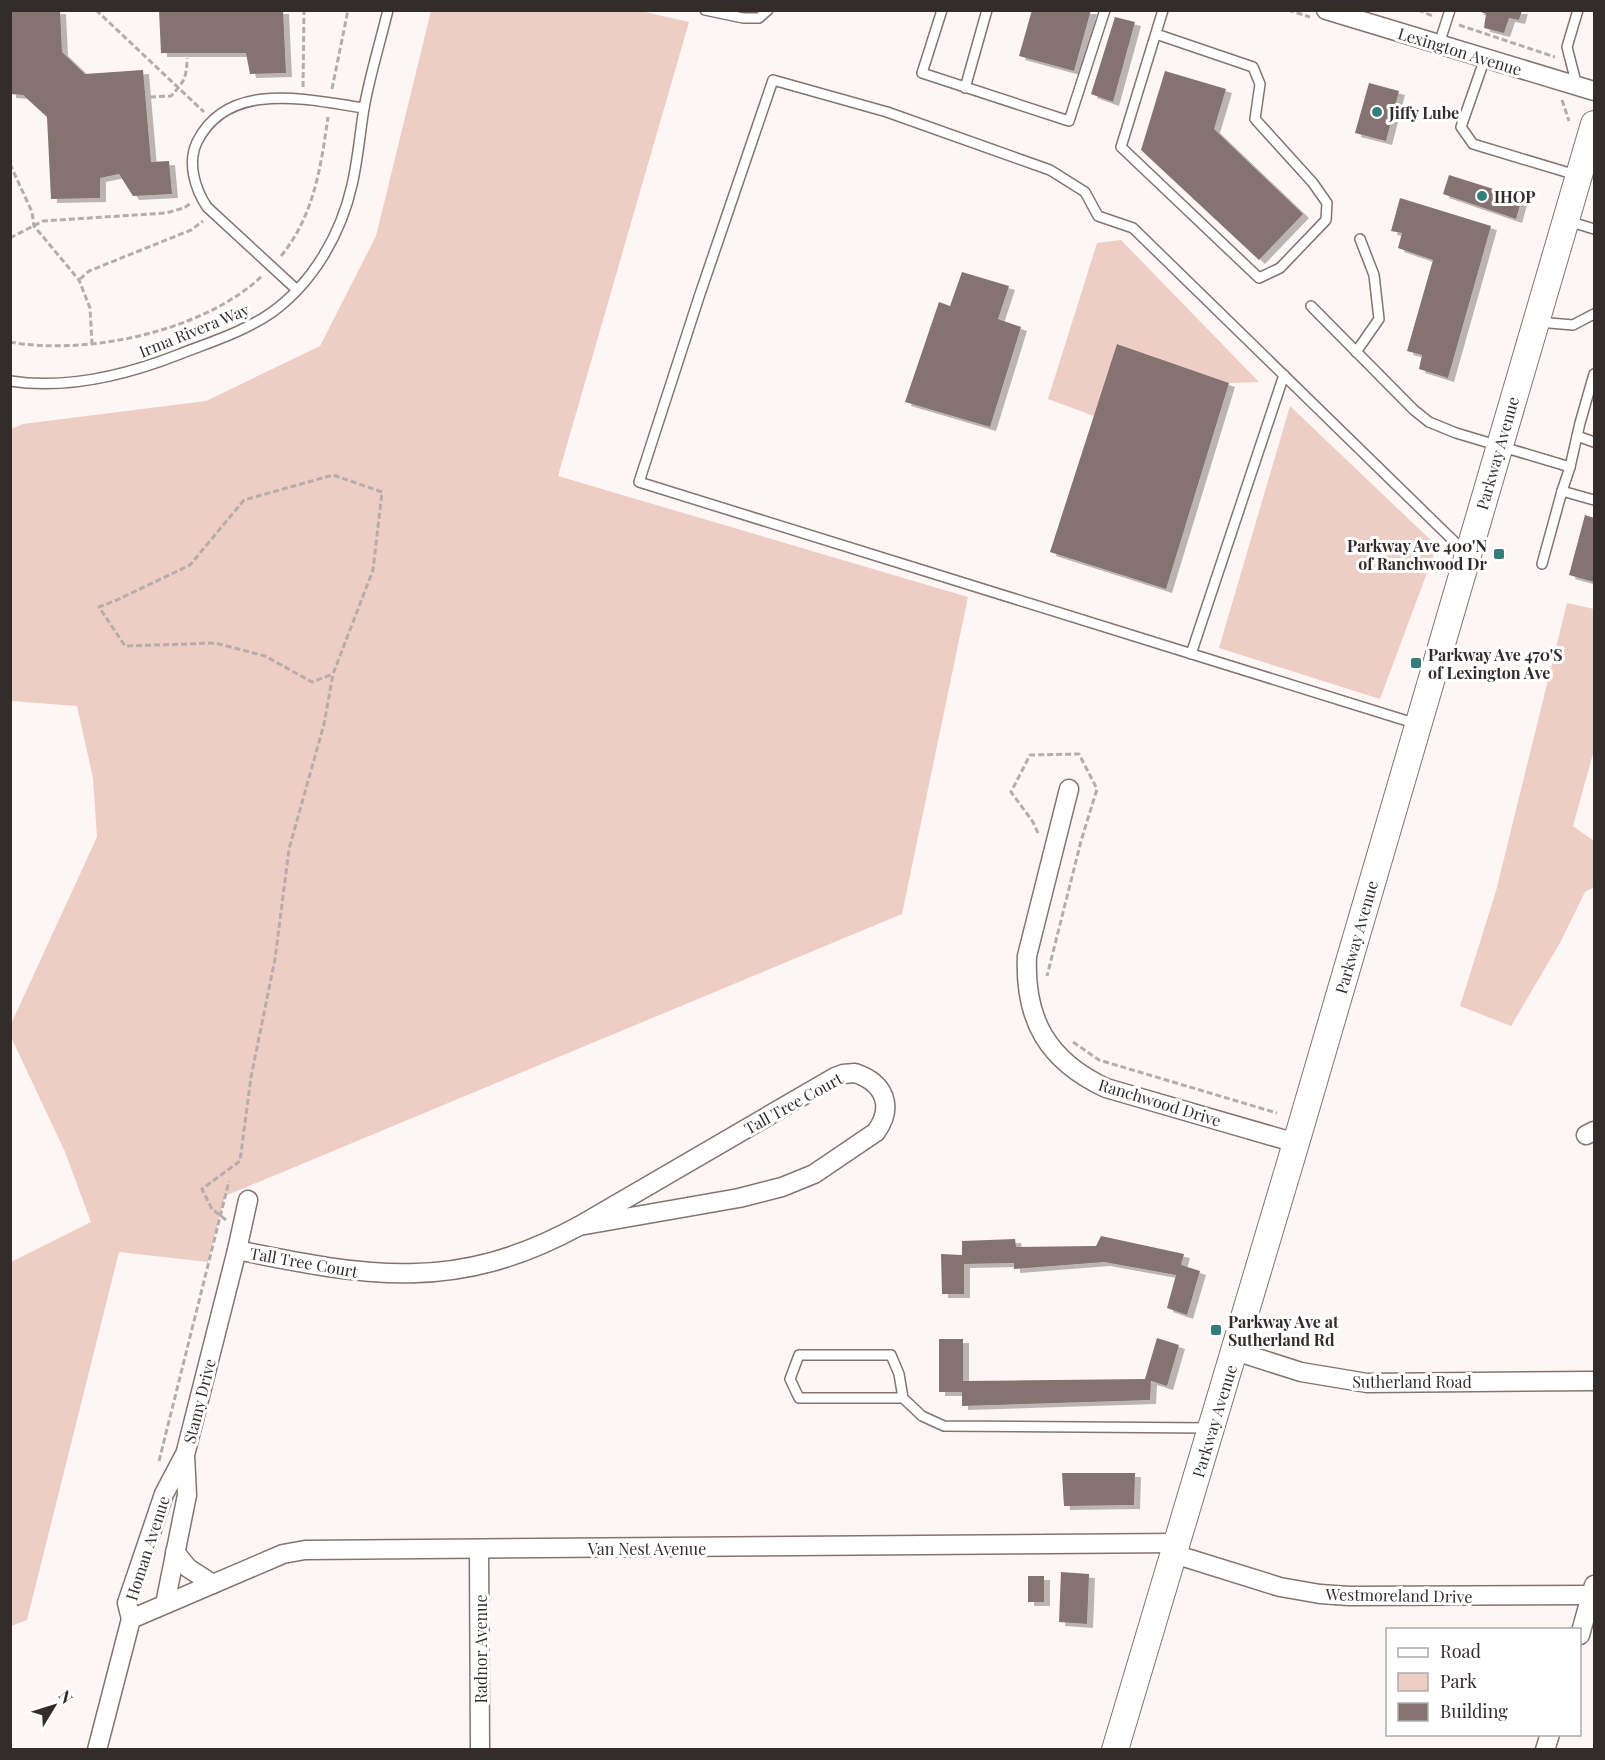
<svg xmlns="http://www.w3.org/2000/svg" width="1605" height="1760" font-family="'Playfair Display',serif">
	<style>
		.green { fill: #eecdc5 }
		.building { fill: #84736f; filter: url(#shadow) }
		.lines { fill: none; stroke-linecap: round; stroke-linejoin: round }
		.lane-casing { stroke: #847470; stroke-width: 12 }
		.street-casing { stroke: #847470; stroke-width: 21 }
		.secondary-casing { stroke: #847470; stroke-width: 28 }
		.path { stroke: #b5adac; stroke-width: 3; stroke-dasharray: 6 3; stroke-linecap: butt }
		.lane { stroke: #fff; stroke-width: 9 }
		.street { stroke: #fff; stroke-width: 18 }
		.secondary { stroke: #fff; stroke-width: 26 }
		.poi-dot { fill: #347d7d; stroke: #fff; stroke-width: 2 }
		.labels { text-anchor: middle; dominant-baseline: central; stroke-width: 6; stroke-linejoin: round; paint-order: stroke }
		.street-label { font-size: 16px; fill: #332c2b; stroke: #fff }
		.poi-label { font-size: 16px; font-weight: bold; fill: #332c2b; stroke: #fff; text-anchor: start }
	</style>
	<defs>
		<filter id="shadow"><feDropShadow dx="6" dy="4" stdDeviation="0" flood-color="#0004"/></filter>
	</defs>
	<rect width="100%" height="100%" fill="#fef6f4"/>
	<!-- green -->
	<g class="green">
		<polygon points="641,11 689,22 558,476 968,597 902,914 225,1196 208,1262 119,1252 27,1620 11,1626 11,1262 91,1222 65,1152 11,1037 11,1024 97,837 93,778 77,706 11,701 11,429 23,424 206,401 320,346 376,236 431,11"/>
		<polygon points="1121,240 1259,382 1229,383 1118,344 1094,416 1048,399 1097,243"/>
		<polygon points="1290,406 1437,546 1380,699 1219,648"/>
		<polygon points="1567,603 1594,609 1594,750 1573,826 1594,841 1594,887 1585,892 1561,941 1511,1026 1460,1006 1496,891"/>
	</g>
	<!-- building -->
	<g class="building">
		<polygon points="10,10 60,10 62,52 85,74 143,70 151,162 169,161 172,194 133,196 119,174 100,178 100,198 51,199 47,117 23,95 10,94"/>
		<polygon points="159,10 283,10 286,73 250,74 246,53 161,53"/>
		<polygon points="1032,10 1091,10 1074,71 1019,56"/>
		<polygon points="1476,10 1522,10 1519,20 1509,18 1504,33 1484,28 1486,14"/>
		<polygon points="1115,17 1135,22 1113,102 1091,94"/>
		<polygon points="1165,71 1226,89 1214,129 1303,214 1259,260 1141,150"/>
		<polygon points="1369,83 1399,91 1386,141 1355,133"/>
		<polygon points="1449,175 1522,198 1516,219 1443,194"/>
		<polygon points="1400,198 1491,226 1448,378 1419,369 1422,355 1407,351 1433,260 1398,248 1402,233 1391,231"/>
		<polygon points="962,272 1009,286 998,319 1021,327 990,427 905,402 939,302 950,306"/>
		<polygon points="1117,344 1229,383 1166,589 1050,552"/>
		<polygon points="1585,515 1594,518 1594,582 1569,575"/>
		<polygon points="1101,1236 1184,1254 1181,1265 1200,1271 1187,1315 1167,1308 1176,1275 1104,1262 1014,1269 1014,1263 964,1264 964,1294 942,1294 941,1254 962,1255 962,1241 1015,1239 1016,1247 1096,1246"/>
		<polygon points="1157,1338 1179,1345 1167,1386 1151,1381 1150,1400 962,1406 962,1392 939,1392 939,1339 963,1339 963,1381 1145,1379"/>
		<polygon points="1062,1473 1135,1473 1134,1505 1064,1506"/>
		<polygon points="1061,1572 1089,1574 1087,1624 1059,1622"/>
		<rect x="1028" y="1576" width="16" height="26"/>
	</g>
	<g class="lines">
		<defs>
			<g id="lane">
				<polyline points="705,10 743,18 759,18 768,10"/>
				<polyline points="942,10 922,73 1069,121 1105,10"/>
				<polyline points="1156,34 1253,67 1260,84 1255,119 1313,183 1327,203 1326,220 1280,268 1259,278 1121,147 1163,10"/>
				<polyline points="1439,44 1450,10"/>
				<polyline points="1485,58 1461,127 1473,144 1576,175"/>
				<polyline points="1577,86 1567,47 1578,10"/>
				<polyline points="965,88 987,10"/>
				<polyline points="1568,221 1594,229"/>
				<path d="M297 290 207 207C195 189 187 163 197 142 228 79 309 100 364 108"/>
				<polyline points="1311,306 1414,410 1429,422 1456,433 1570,467 1562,491 1594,500"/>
				<polyline points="1538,322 1573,325 1594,314"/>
				<polyline points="1356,352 1379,319 1374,275 1360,239"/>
				<path d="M10 381C68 390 127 375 180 354 211 342 243 332 271 313 313 283 341 234 352 185 358 159 360 133 364 108 370 75 380 43 388 10"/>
				<polyline points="1577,436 1594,442"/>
				<polyline points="1570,467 1580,423 1594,374"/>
				<polyline points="1542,564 1562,491"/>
				<polyline points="1191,654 1284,375"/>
				<polyline points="1417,724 639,482 699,297 773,80 887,112 1050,170 1085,192 1098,216 1133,228 1466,553"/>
				<polyline points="903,1398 799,1398 790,1379 799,1355 891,1355 899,1374 903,1398 922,1416 944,1426 1209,1428"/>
			</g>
			<g id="street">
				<polyline points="1326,10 1594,91"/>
				<path d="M1069 789 1027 956C1024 1020 1048 1061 1106 1088L1296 1143"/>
				<path d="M855 1073C885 1083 894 1107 876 1132L814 1174 782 1187 739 1198 579 1226 835 1077 843 1074Z"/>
				<polyline points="1586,1135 1594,1131"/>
				<path d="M237 1250C368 1277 456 1293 579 1226"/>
				<polyline points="1235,1351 1301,1372 1367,1383 1594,1381"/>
				<polyline points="479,1549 480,1750"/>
				<polyline points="175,1552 188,1568 213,1584"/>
				<polyline points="1174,1554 1280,1587 1320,1594 1349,1596 1594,1595"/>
				<polyline points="165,1604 187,1495 185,1455 237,1250 248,1200"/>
				<polyline points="131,1619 283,1554 305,1550 1177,1543"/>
				<polyline points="1580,1635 1594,1585"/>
				<polyline points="97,1750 131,1619 127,1603 164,1494 184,1456"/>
				<polyline points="1545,1750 1550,1734"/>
			</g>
			<polyline id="secondary" points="1115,1750 1296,1143 1594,124"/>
		</defs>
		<!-- lane casing -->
		<use href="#lane" class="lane-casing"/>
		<!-- street casing -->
		<use href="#street" class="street-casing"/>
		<!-- secondary casing -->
		<use href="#secondary" class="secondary-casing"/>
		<!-- path -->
		<g class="path">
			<polyline points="96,10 204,112"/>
			<polyline points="1288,10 1310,17"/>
			<polyline points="1418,10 1433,16"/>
			<polyline points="1459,25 1555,57"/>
			<polyline points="303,87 304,10"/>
			<polyline points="332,89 348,10"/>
			<path d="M150 97 171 96C184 82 187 77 187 58"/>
			<polyline points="1562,100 1569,121"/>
			<polyline points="10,164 32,212 34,226 79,280 90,308 92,344"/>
			<polyline points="10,238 43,221 166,213 184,208 191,203"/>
			<path d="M281 256C314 216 321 166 328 117"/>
			<polyline points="80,279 89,271 191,230 203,221"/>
			<path d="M10 342C88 356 204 331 262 276"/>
			<polyline points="1038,833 1033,822 1011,792 1030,755 1079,754 1097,789 1081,841 1047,976"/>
			<polyline points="1073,1042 1099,1060 1277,1113"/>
			<polyline points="226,1220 212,1209 202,1189 240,1161 251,1077 275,959 289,849 324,724 333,674 373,570 382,492 333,475 244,500 190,565 117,600 99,607 125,646 215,643 265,656 312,682 333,674"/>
			<polyline points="159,1461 229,1181"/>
		</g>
		<!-- lane -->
		<use href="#lane" class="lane"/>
		<!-- street -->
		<use href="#street" class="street"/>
		<!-- secondary -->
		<use href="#secondary" class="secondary"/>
	</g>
	<!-- markers -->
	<g class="poi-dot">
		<circle cx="1377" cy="112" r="6"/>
		<circle cx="1482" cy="196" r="6"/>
		<rect x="1493" y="548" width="12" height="12" rx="3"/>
		<rect x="1410" y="657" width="12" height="12" rx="3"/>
		<rect x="1210" y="1324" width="12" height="12" rx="3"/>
	</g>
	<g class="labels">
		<!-- street labels -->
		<g class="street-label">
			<text transform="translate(1460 51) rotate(17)">Lexington Avenue</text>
			<text transform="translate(194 330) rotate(-22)">Irma Rivera Way</text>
			<text transform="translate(1497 453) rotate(-74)">Parkway Avenue</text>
			<text transform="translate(1356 937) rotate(-74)">Parkway Avenue</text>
			<text transform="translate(1160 1102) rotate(17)">Ranchwood Drive</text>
			<text transform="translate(793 1103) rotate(-29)">Tall Tree Court</text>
			<text transform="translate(304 1262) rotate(10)">Tall Tree Court</text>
			<text x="1412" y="1381">Sutherland Road</text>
			<text transform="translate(199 1401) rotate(-76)">Stamy Drive</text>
			<text transform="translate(1214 1421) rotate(-73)">Parkway Avenue</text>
			<text transform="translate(147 1548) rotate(-72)">Homan Avenue</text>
			<text x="647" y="1548">Van Nest Avenue</text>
			<text transform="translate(1399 1595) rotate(1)">Westmoreland Drive</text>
			<text transform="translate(480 1649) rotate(-90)">Radnor Avenue</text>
		</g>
		<!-- poi labels -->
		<g class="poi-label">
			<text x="1389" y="112">Jiffy Lube</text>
			<text x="1494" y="196">IHOP</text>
			<text x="1487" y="545" text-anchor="end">Parkway Ave 400'N<tspan x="1487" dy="18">of Ranchwood Dr</tspan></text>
			<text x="1428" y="654">Parkway Ave 470'S<tspan x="1428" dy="18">of Lexington Ave</tspan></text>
			<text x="1228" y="1321">Parkway Ave at<tspan x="1228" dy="18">Sutherland Rd</tspan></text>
		</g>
	</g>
	<!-- border -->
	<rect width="1605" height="1760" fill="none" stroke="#332c2b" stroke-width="24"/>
	<!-- legend -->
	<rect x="1386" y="1628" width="195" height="108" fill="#ffffff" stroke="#adabaa" stroke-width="1.5"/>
	<rect x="1398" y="1648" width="30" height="9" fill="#ffffff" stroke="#adabaa" stroke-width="1.5"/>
	<text x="1440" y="1658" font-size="18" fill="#332c2b">Road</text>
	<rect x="1398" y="1673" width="30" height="18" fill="#eecdc5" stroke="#adabaa" stroke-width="1.5"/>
	<text x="1440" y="1688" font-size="18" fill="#332c2b">Park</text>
	<rect x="1398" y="1703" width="30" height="18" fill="#84736f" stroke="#adabaa" stroke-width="1.5"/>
	<text x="1440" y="1718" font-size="18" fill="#332c2b">Building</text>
	<!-- north arrow -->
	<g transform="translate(54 1706) rotate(52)" stroke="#ffffff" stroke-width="4.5" paint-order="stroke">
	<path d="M0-4.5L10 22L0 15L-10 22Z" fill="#332c2b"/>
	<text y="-9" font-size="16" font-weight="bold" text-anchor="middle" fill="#332c2b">N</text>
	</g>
</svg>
